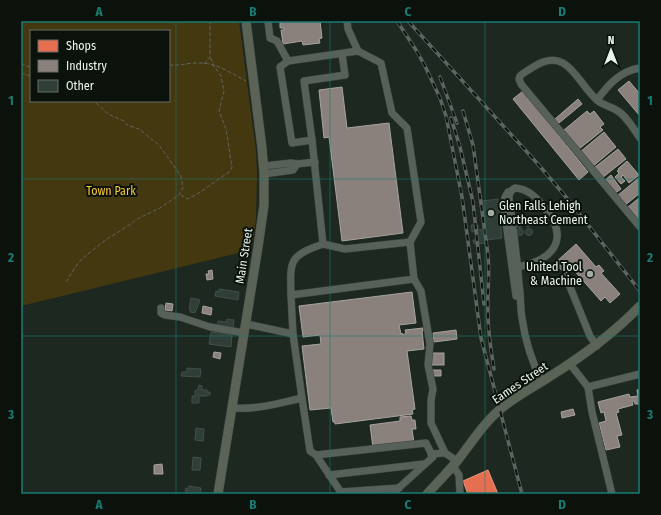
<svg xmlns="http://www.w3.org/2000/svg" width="661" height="515" font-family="'Fira Sans Condensed',sans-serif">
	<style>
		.green { fill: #443810; fill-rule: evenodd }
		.shops { fill: #e76f51; stroke: #e89880 }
		.industry { fill: #8a817c; stroke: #a7a49e }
		.building { fill: #303e38; stroke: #434e49 }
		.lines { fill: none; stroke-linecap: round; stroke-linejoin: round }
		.minor-casing { stroke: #39423b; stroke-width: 8 }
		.major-casing { stroke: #39423b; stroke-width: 10 }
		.path { stroke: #5d645f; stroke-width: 1; stroke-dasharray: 4 2; stroke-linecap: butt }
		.minor { stroke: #58605a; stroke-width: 7 }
		.major { stroke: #5a6355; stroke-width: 9 }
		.rail-casing { stroke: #5e6560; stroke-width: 3.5 }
		.rail { stroke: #0a120b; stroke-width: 2; stroke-dasharray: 6; stroke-linecap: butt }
		.grid { fill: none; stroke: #1a7c74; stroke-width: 1; stroke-opacity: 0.55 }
		.poi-dot { fill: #a2aea5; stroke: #0a120b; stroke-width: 1.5 }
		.labels { text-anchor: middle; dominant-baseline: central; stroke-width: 4; stroke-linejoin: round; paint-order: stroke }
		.park-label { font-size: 12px; fill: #f9c636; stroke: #0a120b }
		.poi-label { font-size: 12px; fill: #eaf6ec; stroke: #0a120b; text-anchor: start }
		.street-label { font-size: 12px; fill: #eaf6ec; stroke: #0a120b }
		.neatline { fill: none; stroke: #1a7c74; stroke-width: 1.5 }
		.grid-label { font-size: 13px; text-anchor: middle; font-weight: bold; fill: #1a7c74 }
	</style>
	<rect width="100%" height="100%" fill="#1d2820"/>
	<!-- green -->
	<path class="green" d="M21 21H239L256 151 257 174 256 219 251 250 21 306ZM31 31H169V101H31Z"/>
	<!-- shops -->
	<polygon class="shops" points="488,470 498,494 468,494 463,481"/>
	<!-- industry -->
	<g class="industry">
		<polygon points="280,21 320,21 322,38 319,39 320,43 303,45 302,41 283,44 281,30 284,30 284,28 280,28"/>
		<polygon points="629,81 640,94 640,116 618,90"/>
		<polygon points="342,87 347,128 389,123 403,233 342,241 329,137 324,138 319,90"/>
		<polygon points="523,91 588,172 579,180 513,99"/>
		<polygon points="578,99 582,104 559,123 555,119"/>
		<polygon points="587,111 590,114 594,111 604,124 600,127 603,130 579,149 564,130"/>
		<polygon points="604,132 616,147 592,167 580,152"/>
		<polygon points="618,149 626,159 602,178 594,168"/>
		<polygon points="627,161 639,175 629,183 623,175 621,177 625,181 621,184 615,177 619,173 617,171 619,170 618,169"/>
		<polygon points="611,175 621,189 614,194 604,181"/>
		<polygon points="640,177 640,193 624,206 617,196"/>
		<polygon points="639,198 640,200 640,220 638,222 627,208"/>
		<polygon points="576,244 596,267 599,265 604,271 601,273 620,294 610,303 605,297 601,301 572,268 565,274 555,263"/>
		<polygon points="212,270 213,279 207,280 206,274 209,274 208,271"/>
		<polygon points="412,292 416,323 399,325 401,334 402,333 403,335 406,333 405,330 423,328 423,331 422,331 424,349 407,351 415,409 412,410 413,414 335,424 335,422 333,422 331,408 310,410 302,346 321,344 320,335 303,337 299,306"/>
		<polygon points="166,303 173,304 172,311 165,310"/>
		<polygon points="203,306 212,308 211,315 202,313"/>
		<polygon points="456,330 457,339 434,342 433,333"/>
		<polygon points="214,352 221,353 220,359 213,357"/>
		<rect x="431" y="353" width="13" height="12"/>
		<polygon points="431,370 441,370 441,376 432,376"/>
		<polygon points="640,389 640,404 635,404 634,401 632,402 633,405 618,409 619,412 616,413 622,435 617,436 620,447 606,450 599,423 606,421 604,412 601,413 598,402 629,394 630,397 638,396 637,390"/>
		<polygon points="573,409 575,415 562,418 561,412"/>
		<polygon points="411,416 412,420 415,420 416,429 412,429 414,443 373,448 370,425 400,421 400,417"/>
		<polygon points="162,464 163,474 154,474 154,465"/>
	</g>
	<!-- building -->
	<g class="building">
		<polygon points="498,199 502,238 487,240 487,243 474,244 473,240 478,240 477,231 472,232 471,225 478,225 478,230 485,229 482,201"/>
		<circle cx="528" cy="223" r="3.5"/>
		<circle cx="519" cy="224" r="3.5"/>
		<circle cx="529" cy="232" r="3.5"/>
		<circle cx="520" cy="232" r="3.5"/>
		<polygon points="219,289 239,292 238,300 215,296 216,291 219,292"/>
		<polygon points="191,298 200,300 195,313 190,312 191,309 189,309"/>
		<polygon points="227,319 234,320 233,328 217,327 218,321 226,322"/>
		<polygon points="211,332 232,335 231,347 209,344"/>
		<polygon points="187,368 201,369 200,377 181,376 182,372 187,372"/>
		<polygon points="199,385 202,386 202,390 207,390 207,392 210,392 210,395 207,395 207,396 199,396 199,403 192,403 192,396 195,396 195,391 198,389"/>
		<polygon points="196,428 204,429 203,441 195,440"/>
		<polygon points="193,457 201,458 200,470 192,470"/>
		<polygon points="189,486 201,488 200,493 187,494 187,491 185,491 186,488 188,489"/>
	</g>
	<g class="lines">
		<defs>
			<g id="minor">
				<path d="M268 21 270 38 277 41 288 61 280 67 292 143 312 140 323 244C289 256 290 260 291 295L414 279 410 242 421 222 407 128 392 113 381 63 358 51 288 61"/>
				<polyline points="347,21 348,29 358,51"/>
				<path d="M597 100C608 85 620 71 640 68"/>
				<path d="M640 138C633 128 626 115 616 110 610 106 602 105 597 100 577 83 568 46 535 66 530 69 524 72 520 76L519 79 521 84 640 227"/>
				<polyline points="312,140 304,81 345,75 342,54"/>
				<polyline points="264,166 291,163 297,164 315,162"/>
				<polyline points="264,174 293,170 297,164"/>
				<polyline points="508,192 505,197 504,208 516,296"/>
				<polyline points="323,244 345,249 410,242"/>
				<path d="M517 267C555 260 571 238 543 206 536 197 528 189 515 188 511 190 509 194 509 198 513 227 517 255 519 284 521 295 520 307 522 318 525 340 532 362 542 382"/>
				<polyline points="566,277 590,336 597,346"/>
				<polyline points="414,279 421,291 430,344 428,365 433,389 431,400 431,423 445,453"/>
				<polyline points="291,295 293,334"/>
				<polyline points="161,308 161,313 165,315 180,317 210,327 244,333"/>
				<polyline points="246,324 293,334 302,398"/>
				<polyline points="570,364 588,387 640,374"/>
				<polyline points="588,387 592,412 612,494"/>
				<path d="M232 408C256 410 279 403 302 398L310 451 316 455"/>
				<polyline points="431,454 445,453 457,461"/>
				<polyline points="453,466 459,475 460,494"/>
				<polyline points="329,475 424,464"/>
				<polyline points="340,492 399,488"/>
				<polyline points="342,494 316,455 426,443 433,457 392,494"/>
			</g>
			<g id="major">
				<polyline points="218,494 258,247 264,205 264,174 262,148 246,21"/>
				<path d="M427 494C437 483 448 472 458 460 472 442 485 421 503 407 518 395 534 387 549 377 583 356 612 335 640 306"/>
			</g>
		</defs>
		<!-- minor casing -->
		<use href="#minor" class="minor-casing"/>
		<!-- major casing -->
		<use href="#major" class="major-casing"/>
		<!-- path -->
		<g class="path">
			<polyline points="21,63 31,68"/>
			<polyline points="204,64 210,57 210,21"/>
			<path d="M169 65C179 66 187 63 197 63 215 62 231 73 246 81"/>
			<polyline points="21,73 31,76"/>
			<polyline points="181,195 187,199 196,195 229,172 232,168 226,129 219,111 224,91 221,76 214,66 210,57"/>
			<polyline points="66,282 78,263 89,253 107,239 131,224 137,219 160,208 173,199 179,195 183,188 181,176 159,145 139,129 127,125 124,121 108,114 94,101"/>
		</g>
		<!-- minor -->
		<use href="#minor" class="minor"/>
		<!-- major -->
		<use href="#major" class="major"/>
		<defs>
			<g id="rail">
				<polyline points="397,21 416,50 425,66 440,98 446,116 462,197 481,338 522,494"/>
				<polyline points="408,21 537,163 566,197 640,291"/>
				<polyline points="440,77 457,123"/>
				<path d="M463 111 473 145 488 255C490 275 487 294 488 314 488 333 491 351 494 369"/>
				<polyline points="451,118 460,147 473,202 484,304"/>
			</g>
		</defs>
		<!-- rail casing -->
		<use href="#rail" class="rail-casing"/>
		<!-- rail -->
		<use href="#rail" class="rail"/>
	</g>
	<!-- grid -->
	<path class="grid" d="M176 21V494M330 21V494M485 21V494M21 179H640M21 336H640"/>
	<!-- markers -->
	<g class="poi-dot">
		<circle cx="491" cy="213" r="4"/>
		<circle cx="590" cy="274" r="4"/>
	</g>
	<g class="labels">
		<!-- park labels -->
		<g class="park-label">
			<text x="111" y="191">Town Park</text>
		</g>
		<!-- poi labels -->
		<g class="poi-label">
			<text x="499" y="206">Glen Falls Lehigh<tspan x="499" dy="14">Northeast Cement</tspan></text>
			<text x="582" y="267" text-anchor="end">United Tool<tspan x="582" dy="14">&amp; Machine</tspan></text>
		</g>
		<!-- street labels -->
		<g class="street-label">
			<text transform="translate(244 256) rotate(-81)">Main Street</text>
			<text transform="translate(520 383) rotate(-34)">Eames Street</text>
		</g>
	</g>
	<!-- border -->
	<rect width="661" height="515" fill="none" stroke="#0a120b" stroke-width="44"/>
	<!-- legend -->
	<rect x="30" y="30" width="140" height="72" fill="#0a120b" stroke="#646d65"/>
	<rect x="38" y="40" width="20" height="12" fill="#e76f51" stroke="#646d65"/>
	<text x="66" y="50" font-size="12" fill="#eaf6ec">Shops</text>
	<rect x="38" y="60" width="20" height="12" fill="#8a817c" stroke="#646d65"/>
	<text x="66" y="70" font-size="12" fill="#eaf6ec">Industry</text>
	<rect x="38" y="80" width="20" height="12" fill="#303e38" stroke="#646d65"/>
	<text x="66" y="90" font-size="12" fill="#eaf6ec">Other</text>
	<!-- north arrow -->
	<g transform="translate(611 50)" stroke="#0a120b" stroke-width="3" paint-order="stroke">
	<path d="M0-3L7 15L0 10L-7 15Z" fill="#eaf6ec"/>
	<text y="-6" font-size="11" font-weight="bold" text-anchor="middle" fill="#eaf6ec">N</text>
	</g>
	<rect x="22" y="22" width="617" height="471" class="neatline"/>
	<g class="grid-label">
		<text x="99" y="16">A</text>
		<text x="253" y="16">B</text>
		<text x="408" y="16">C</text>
		<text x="562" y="16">D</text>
		<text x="11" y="105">1</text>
		<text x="650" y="105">1</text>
		<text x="11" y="262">2</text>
		<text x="650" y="262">2</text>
		<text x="11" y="419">3</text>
		<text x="650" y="419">3</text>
		<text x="99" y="509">A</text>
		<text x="253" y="509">B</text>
		<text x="408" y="509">C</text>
		<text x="562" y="509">D</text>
	</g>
</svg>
